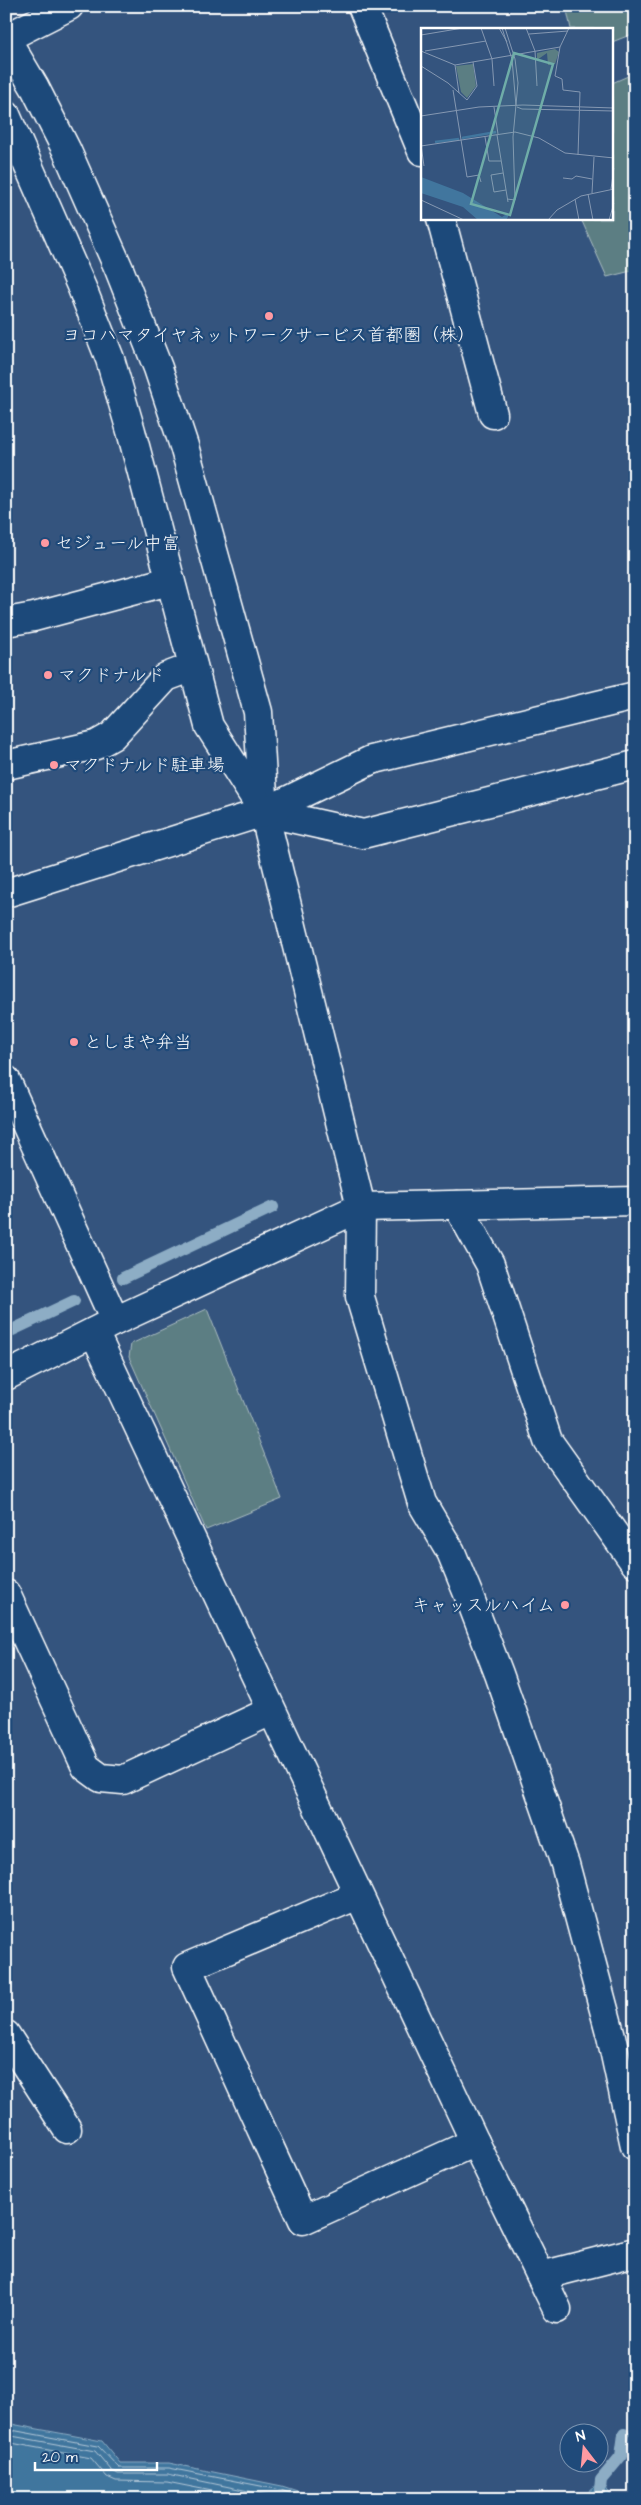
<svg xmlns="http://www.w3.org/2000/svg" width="641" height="2505" font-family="'Architects Daughter','Klee One',sans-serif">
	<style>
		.green { fill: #5b7e83; stroke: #adbec1 }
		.water { fill: #41769e; stroke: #8dadc5 }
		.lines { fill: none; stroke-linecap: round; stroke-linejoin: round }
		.shore { stroke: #b3c8d8; stroke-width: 1 }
		.stream { stroke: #8dadc5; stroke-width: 12 }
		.minor-casing { stroke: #fff; stroke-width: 31 }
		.minor { stroke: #1f4a7a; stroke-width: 28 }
		.poi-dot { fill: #ff9aa2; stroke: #1f4a7a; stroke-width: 2 }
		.labels { text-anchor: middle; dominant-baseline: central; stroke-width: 4.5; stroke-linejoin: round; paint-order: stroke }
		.poi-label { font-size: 18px; fill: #fff; stroke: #1f4a7a; text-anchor: start }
		.inset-river { fill: none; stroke: #41769e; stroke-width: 2.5 }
		.inset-road { fill: none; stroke: #8598b2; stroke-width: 1 }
		.view { fill: #6fada8; fill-opacity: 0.15; stroke: #6fada8; stroke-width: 2.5 }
		.inset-edge { fill: none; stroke: #fff; stroke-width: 2.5 }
	</style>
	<rect width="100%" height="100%" fill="#34547e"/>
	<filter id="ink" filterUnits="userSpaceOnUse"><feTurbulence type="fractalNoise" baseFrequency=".02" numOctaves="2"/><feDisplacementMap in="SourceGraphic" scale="10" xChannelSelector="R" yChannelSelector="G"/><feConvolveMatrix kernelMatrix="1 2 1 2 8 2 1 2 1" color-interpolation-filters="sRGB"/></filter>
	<g filter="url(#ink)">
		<!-- green -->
		<g class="green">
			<polygon points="566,6 635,6 635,33 612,42 612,29 571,29"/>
			<polygon points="635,73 635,270 607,277 581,219 612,219 612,83"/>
			<polygon points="207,1309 282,1499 206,1530 129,1357 131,1344"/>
		</g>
		<!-- water -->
		<g class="water">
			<polygon points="6,2423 102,2441 120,2463 169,2463 282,2486 322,2499 6,2499"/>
			<polygon points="601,2480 612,2496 612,2499 581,2499"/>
		</g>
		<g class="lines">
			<!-- shore -->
			<g class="shore">
				<polyline points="6,2429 98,2446 119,2468 169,2468 281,2490 306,2499"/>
				<polyline points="6,2435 95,2451 111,2470 118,2474 168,2474 286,2499"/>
				<polyline points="6,2442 91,2458 107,2477 116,2481 167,2482 252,2499"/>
			</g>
			<!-- stream -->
			<g class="stream">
				<polyline points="123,1278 273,1207"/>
				<polyline points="6,1333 74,1301"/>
				<polyline points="599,2499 601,2480 621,2456 624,2434"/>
			</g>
			<defs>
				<g id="minor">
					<polyline points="362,6 422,151"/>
					<polyline points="6,38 69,6"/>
					<polyline points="6,39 35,88 66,149 119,269 158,368 184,446 258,712 264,812 361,1207 360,1297 422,1503 451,1552 471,1601 499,1674 565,1864 611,2036 635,2146"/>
					<polyline points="6,115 82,288 110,359 131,431 209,726 264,812 363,834 635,765"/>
					<polyline points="441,219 493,414"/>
					<polyline points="6,622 34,617 169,581"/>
					<polyline points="6,765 96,745 112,736 166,677 193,667"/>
					<polyline points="6,893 264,812 371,760 635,696"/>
					<polyline points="6,1080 115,1321"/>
					<polyline points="457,1205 490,1264 548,1441 635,1563"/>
					<polyline points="94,1332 475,2142 557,2309"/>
					<polyline points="6,1376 115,1321 361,1207 635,1201"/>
					<polyline points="6,1594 86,1767 101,1778 123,1780 271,1711"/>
					<polyline points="358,1895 187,1967 303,2220 475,2142"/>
					<polyline points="6,2035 67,2129"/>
					<polyline points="541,2276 635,2252"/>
				</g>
			</defs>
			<!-- minor casing -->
			<use href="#minor" class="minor-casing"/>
			<!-- minor -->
			<use href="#minor" class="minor"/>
		</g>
	</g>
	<!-- markers -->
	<g class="poi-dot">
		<circle cx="269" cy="316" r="5"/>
		<circle cx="45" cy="543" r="5"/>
		<circle cx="48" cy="675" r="5"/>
		<circle cx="54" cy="765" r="5"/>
		<circle cx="74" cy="1042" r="5"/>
		<circle cx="565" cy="1605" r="5"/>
	</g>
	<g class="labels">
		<!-- poi labels -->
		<g class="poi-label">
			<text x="269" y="335" text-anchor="middle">ヨコハマタイヤネットワークサービス首都圏（株）</text>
			<text x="55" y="543">セジュール中富</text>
			<text x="58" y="675">マクドナルド</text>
			<text x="64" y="765">マクドナルド駐車場</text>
			<text x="84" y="1042">としまや弁当</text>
			<text x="555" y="1605" text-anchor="end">キャッスルハイム</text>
		</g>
	</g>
	<!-- overview -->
	<g transform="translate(421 28)">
		<rect width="192" height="192" fill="#34547e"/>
		<path d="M134 21 138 24 134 36 127 37 126 25 116 32V25ZM52 36 55 58 46 70 40 64 35 38Z" fill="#5b7e83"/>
		<path d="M0 149 42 165 81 189 87 185V189L85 192H57L42 179 0 165Z" fill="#41769e"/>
		<path class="inset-river" d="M41 110 75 104M14 114 38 111"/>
		<path class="inset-road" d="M60 0 71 31 73 58M78 0 86 14M81 0 91 31 95 78M84 0 94 31 97 55 92 109 94 172 86 171M105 0 114 23 116 58M148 0 139 19 134 48 141 51 142 62 159 64 157 127M108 6 147 3M0 7 42 0M0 23 34 37 139 19M4 23 65 13M34 37 38 65M0 38 27 55 46 72 56 58 52 34M32 62 46 149 58 147 60 154M73 79 77 106M96 79 101 81 193 83M0 88 58 79 102 77 193 80M76 107 87 174M64 109 68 133H80M0 117 3 138M0 118 94 104 118 110 144 125 193 130M82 145 70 147 73 164 85 162M142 150 151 151 155 148 171 151M190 161 193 140M171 165 173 129M167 166 172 192M154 171 158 192M0 172 43 192M127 192 136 182 160 168 193 161M188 192 193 175"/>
		<path class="view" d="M93 25 132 36 89 187 50 176Z"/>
		<rect width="192" height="192" class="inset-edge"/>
	</g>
	<!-- margin -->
	<rect width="641" height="2505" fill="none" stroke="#1f4a7a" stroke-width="25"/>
	<rect x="12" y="12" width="616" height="2480" fill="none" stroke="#fff" stroke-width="2" filter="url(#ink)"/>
	<!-- north arrow -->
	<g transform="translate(584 2448) rotate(344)"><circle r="24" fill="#1f4a7a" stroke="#7992af"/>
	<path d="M0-4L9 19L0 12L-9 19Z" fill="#ff9aa2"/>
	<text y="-8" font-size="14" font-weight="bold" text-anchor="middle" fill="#ffffff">N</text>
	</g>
	<!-- scale -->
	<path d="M35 2462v8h122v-8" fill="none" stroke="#ffffff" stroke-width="2.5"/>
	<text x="42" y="2462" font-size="15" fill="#ffffff" stroke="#1f4a7a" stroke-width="4" paint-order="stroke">20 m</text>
</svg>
